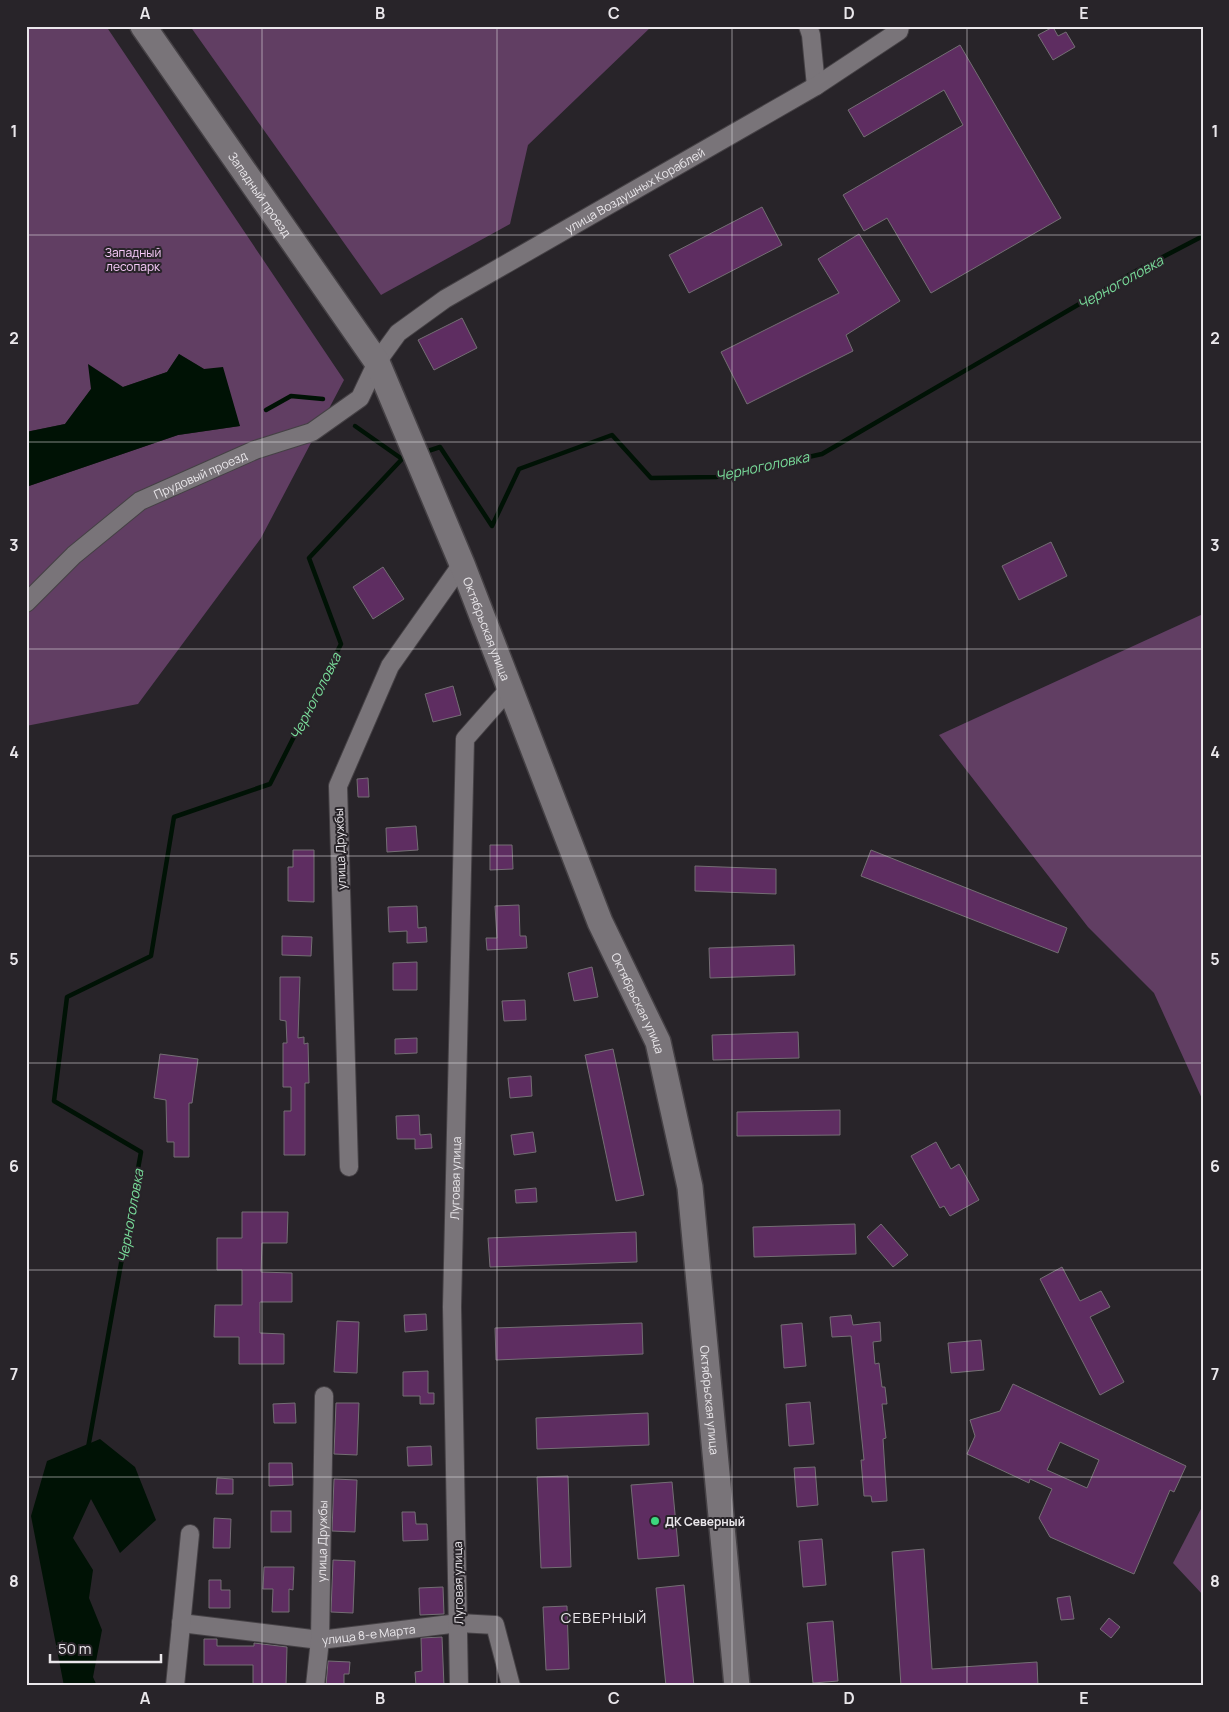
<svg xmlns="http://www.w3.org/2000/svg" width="1229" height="1712" font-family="Manrope,sans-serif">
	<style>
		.green { fill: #613e63 }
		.water { fill: #001205 }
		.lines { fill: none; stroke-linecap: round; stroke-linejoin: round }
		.stream { stroke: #001205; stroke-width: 4.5 }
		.building { fill: #5e2d61; stroke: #746e74; fill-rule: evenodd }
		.street-casing { stroke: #454145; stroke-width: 20 }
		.secondary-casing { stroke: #454145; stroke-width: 28 }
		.street { stroke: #797479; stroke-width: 18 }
		.secondary { stroke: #797479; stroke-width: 25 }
		.grid { fill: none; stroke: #eae7eb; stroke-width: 1; stroke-opacity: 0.55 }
		.poi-dot { fill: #3cd77e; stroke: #282429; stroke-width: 2 }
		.labels { text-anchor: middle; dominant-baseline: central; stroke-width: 4; stroke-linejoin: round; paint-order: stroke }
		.street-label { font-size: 12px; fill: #eae7eb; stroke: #282429 }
		.park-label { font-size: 12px; fill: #f9ccfb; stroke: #282429 }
		.poi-label { font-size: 12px; font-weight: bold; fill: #eae7eb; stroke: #282429; text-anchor: start }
		.water-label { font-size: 14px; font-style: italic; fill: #79dc9a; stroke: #282429 }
		.quarter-label { font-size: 15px; letter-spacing: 1px; fill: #eae7eb; stroke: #282429 }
		.neatline { fill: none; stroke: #eae7eb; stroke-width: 2 }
		.grid-label { font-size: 16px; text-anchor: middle; font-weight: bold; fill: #eae7eb }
	</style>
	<rect width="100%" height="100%" fill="#282429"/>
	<!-- green -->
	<g class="green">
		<polygon points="26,26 106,26 344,380 261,538 138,704 26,726 26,487 178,435 240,426 204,369 179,354 167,372 123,387 91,389 65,424 26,432"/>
		<polygon points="190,26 652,26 528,145 510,224 381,295"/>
		<polygon points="1203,614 1203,1101 1154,993 1088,927 939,735"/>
		<polygon points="1203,1505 1203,1595 1173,1563"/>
	</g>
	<!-- water -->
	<g class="water">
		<polygon points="179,354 204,369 223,367 240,426 178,435 26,487 26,432 65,424 91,389 88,364 123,387 167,372"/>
		<polygon points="100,1439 135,1467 156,1520 120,1553 91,1499 73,1538 93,1570 89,1598 102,1630 93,1677 97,1686 64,1686 31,1516 47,1461"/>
	</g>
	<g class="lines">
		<!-- stream -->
		<g class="stream">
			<polyline points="266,410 291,396 323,399"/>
			<polyline points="355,426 402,459"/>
			<polyline points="422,453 440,447 492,526 519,469 612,435 651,478 716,477 822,454 1136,271 1203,236"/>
			<polyline points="88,1448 141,1152 54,1101 67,997 151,956 174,817 270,784 341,644 309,558 402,459 408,457"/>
		</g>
	</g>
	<!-- building -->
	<g class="building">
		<polygon points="1053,27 1058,36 1066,32 1075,47 1053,60 1038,35"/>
		<polygon points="960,45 1061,218 931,293 887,218 864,231 843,195 963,125 944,90 864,137 848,110"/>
		<polygon points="762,207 782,245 689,293 669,255"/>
		<polygon points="859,234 900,301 846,335 853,351 747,404 721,352 839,293 818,259"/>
		<polygon points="462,318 477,348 434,370 418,340"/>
		<polygon points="1051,542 1067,576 1019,600 1002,566"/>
		<polygon points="383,567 404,599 373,619 353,587"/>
		<polygon points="453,686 461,715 433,722 425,694"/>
		<polygon points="368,778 369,797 358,797 357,779"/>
		<polygon points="416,826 418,850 387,852 386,828"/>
		<polygon points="490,845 512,845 513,869 490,870"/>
		<polygon points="293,850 314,850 314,902 288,901 288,867 293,867"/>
		<polygon points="871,850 1067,928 1058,953 861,876"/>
		<polygon points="695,866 776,869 776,894 695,891"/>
		<polygon points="519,905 520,936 526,936 527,948 487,950 486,938 497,938 495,906"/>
		<polygon points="417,906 418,928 426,927 427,942 407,943 407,931 389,932 388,907"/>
		<polygon points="282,936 312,937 311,956 282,955"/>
		<polygon points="794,945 795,975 710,978 709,948"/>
		<polygon points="417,962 417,990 393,990 393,963"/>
		<polygon points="592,967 598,997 574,1001 568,973"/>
		<polygon points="280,977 300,977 298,1038 304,1037 304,1044 308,1043 309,1083 305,1083 305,1155 284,1155 284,1111 291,1111 291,1087 283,1087 283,1043 287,1043 286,1021 280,1020"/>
		<polygon points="525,1000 526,1020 504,1021 502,1001"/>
		<polygon points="798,1032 799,1058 713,1060 712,1035"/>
		<polygon points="417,1038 417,1053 395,1054 395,1039"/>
		<polygon points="613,1049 644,1195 616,1201 585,1055"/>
		<polygon points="160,1054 198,1059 192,1103 189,1103 189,1157 174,1157 174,1142 167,1142 166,1100 154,1098"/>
		<polygon points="531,1076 532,1096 510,1098 508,1078"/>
		<polygon points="840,1110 840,1135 737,1136 737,1112"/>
		<polygon points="419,1115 420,1135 431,1134 432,1148 415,1149 415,1139 397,1139 396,1116"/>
		<polygon points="533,1132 536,1152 514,1155 511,1135"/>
		<polygon points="936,1142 951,1169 959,1164 979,1200 950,1216 944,1206 940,1208 911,1156"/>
		<polygon points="536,1188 537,1202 516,1203 515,1190"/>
		<polygon points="242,1212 288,1212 287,1243 262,1243 261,1272 292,1273 292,1302 260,1302 260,1333 284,1334 284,1364 239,1364 239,1337 214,1337 215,1305 242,1305 242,1270 217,1270 217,1238 242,1238"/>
		<polygon points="855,1224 856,1254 754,1257 753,1227"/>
		<polygon points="881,1224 908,1255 893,1267 867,1237"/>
		<polygon points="636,1232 637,1262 490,1267 488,1238"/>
		<polygon points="1062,1267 1080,1301 1101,1291 1110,1307 1090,1317 1124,1382 1100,1395 1040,1279"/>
		<polygon points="426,1314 427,1330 405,1332 404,1315"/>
		<polygon points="851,1315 853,1325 880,1322 881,1341 873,1342 875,1364 879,1363 882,1387 885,1387 887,1404 882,1404 886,1438 883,1439 887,1501 872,1502 871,1496 864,1496 861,1460 864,1460 851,1336 832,1337 830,1317"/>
		<polygon points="337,1321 359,1322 357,1373 334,1372"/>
		<polygon points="642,1323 643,1354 496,1360 495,1328"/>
		<polygon points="802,1323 806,1366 784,1368 781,1325"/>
		<polygon points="981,1340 984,1370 951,1373 948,1343"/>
		<polygon points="428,1371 428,1393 434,1393 434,1404 420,1404 420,1396 403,1396 403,1372"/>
		<path d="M1013 1384 1186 1466 1174 1492 1170 1490 1134 1574 1050 1537 1039 1518 1052 1489 1030 1479 1029 1483 967 1454 975 1436 970 1420 1000 1411ZM1060 1442 1099 1460 1087 1488 1047 1470Z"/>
		<polygon points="810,1402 814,1444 789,1446 786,1404"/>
		<polygon points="295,1403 296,1423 274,1423 273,1404"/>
		<polygon points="336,1403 359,1403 357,1455 334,1454"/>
		<polygon points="648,1413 649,1445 537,1449 536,1418"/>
		<polygon points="431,1446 432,1465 408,1466 407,1447"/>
		<polygon points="269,1463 292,1463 293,1485 269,1486"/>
		<polygon points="815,1467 818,1505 797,1507 794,1468"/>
		<polygon points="568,1476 571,1567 541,1568 537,1477"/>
		<polygon points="217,1478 233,1479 233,1494 216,1494"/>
		<polygon points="334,1479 357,1480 355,1532 332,1531"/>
		<polygon points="672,1482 679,1556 638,1559 631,1485"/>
		<rect x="271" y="1511" width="20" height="21"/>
		<polygon points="402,1512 415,1512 416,1524 427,1524 428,1540 403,1541"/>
		<polygon points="214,1518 231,1519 230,1548 213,1548"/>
		<polygon points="822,1539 826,1585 803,1587 799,1541"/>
		<polygon points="924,1549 932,1669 1037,1662 1038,1686 901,1686 892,1552"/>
		<polygon points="333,1560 355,1561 353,1613 331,1612"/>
		<polygon points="264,1567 294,1567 293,1590 289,1589 289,1612 272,1612 273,1589 263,1589"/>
		<polygon points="209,1580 221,1580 221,1590 230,1590 230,1608 209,1608"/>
		<polygon points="684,1585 694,1686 666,1686 656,1588"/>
		<polygon points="443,1587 444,1614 420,1615 419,1588"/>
		<polygon points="1070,1596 1074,1619 1061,1620 1057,1598"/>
		<polygon points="567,1606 569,1669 546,1670 543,1607"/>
		<polygon points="1109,1618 1120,1627 1111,1638 1100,1629"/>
		<polygon points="833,1621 838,1681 813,1683 807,1623"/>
		<polygon points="442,1637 444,1686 416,1686 415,1672 422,1671 421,1638"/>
		<polygon points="204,1639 217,1639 217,1646 254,1646 254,1643 287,1647 286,1686 253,1686 253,1665 204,1665"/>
		<polygon points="328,1661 350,1662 349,1674 344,1674 344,1686 326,1686"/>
	</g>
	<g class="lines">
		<defs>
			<g id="street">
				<polyline points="808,26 811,35 816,86"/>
				<path id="s1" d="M26 603 74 555 140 501 255 450 312 432 360 398 377 362 398 333 445 299 816 86 899 31 900 26"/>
				<polyline points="349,1167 338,786 390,666 462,564"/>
				<path id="s2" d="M181 1623 320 1640 459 1623 495 1625 511 1686"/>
				<polyline points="175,1686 190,1534"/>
				<path id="s3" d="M315 1686 320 1640 324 1396"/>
				<path id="s4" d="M459 1686 452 1307 465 739 510 688"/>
			</g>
			<g id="secondary">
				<path id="s5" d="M143 26 377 362 462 564 600 922 658 1042 690 1187 737 1686"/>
			</g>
		</defs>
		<!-- street casing -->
		<use href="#street" class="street-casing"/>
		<!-- secondary casing -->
		<use href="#secondary" class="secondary-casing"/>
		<!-- street -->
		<use href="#street" class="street"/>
		<!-- secondary -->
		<use href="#secondary" class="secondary"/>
	</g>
	<!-- grid -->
	<path class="grid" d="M262 26V1686M497 26V1686M732 26V1686M967 26V1686M26 235H1203M26 442H1203M26 649H1203M26 856H1203M26 1063H1203M26 1270H1203M26 1477H1203"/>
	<!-- markers -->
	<circle class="poi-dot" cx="655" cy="1521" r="5"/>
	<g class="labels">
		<!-- street labels -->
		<g class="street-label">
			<text stroke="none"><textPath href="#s1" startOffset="750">улица Воздушных Кораблей</textPath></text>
			<text stroke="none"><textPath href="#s5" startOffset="205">Западный проезд</textPath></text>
			<text stroke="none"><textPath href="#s1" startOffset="219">Прудовый проезд</textPath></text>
			<text stroke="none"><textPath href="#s5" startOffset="698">Октябрьская улица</textPath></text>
			<text transform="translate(340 849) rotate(-92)">улица Дружбы</text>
			<text stroke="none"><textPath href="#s5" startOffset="1102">Октябрьская улица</textPath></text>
			<text stroke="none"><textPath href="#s4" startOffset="508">Луговая улица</textPath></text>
			<text stroke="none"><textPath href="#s5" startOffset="1508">Октябрьская улица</textPath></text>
			<text stroke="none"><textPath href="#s3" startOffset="145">улица Дружбы</textPath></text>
			<text transform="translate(458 1583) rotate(-91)">Луговая улица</text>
			<text stroke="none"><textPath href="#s2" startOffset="189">улица 8-е Марта</textPath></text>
		</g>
		<!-- park labels -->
		<g class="park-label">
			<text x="133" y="252">Западный<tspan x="133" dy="14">лесопарк</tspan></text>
		</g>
		<!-- poi labels -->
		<g class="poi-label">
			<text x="665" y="1521">ДК Северный</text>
		</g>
		<!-- water labels -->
		<g class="water-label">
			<text transform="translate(1120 282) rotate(-29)">Черноголовка</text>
			<text transform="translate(762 466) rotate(-12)">Черноголовка</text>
			<text transform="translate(315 696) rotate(-63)">Черноголовка</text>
			<text transform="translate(130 1216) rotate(-80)">Черноголовка</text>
		</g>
		<!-- quarter labels -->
		<g class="quarter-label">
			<text x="604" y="1617">СЕВЕРНЫЙ</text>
		</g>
	</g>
	<!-- border -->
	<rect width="1229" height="1712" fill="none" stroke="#282429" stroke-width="55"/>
	<!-- scale -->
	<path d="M50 1654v8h111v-8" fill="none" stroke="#eae7eb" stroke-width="2.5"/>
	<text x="58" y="1654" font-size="15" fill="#eae7eb" stroke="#282429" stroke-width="4" paint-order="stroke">50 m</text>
	<rect x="28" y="28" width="1174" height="1656" class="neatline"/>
	<g class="grid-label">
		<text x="145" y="19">A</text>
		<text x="380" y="19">B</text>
		<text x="614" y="19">C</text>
		<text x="849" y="19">D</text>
		<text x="1084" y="19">E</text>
		<text x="14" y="137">1</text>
		<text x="1215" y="137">1</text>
		<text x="14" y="344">2</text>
		<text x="1215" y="344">2</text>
		<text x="14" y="551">3</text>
		<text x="1215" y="551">3</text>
		<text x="14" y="758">4</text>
		<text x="1215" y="758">4</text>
		<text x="14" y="965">5</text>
		<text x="1215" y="965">5</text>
		<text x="14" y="1172">6</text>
		<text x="1215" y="1172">6</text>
		<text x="14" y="1380">7</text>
		<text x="1215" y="1380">7</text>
		<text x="14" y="1587">8</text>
		<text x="1215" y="1587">8</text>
		<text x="145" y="1704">A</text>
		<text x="380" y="1704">B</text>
		<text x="614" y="1704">C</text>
		<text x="849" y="1704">D</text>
		<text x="1084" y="1704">E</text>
	</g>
</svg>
